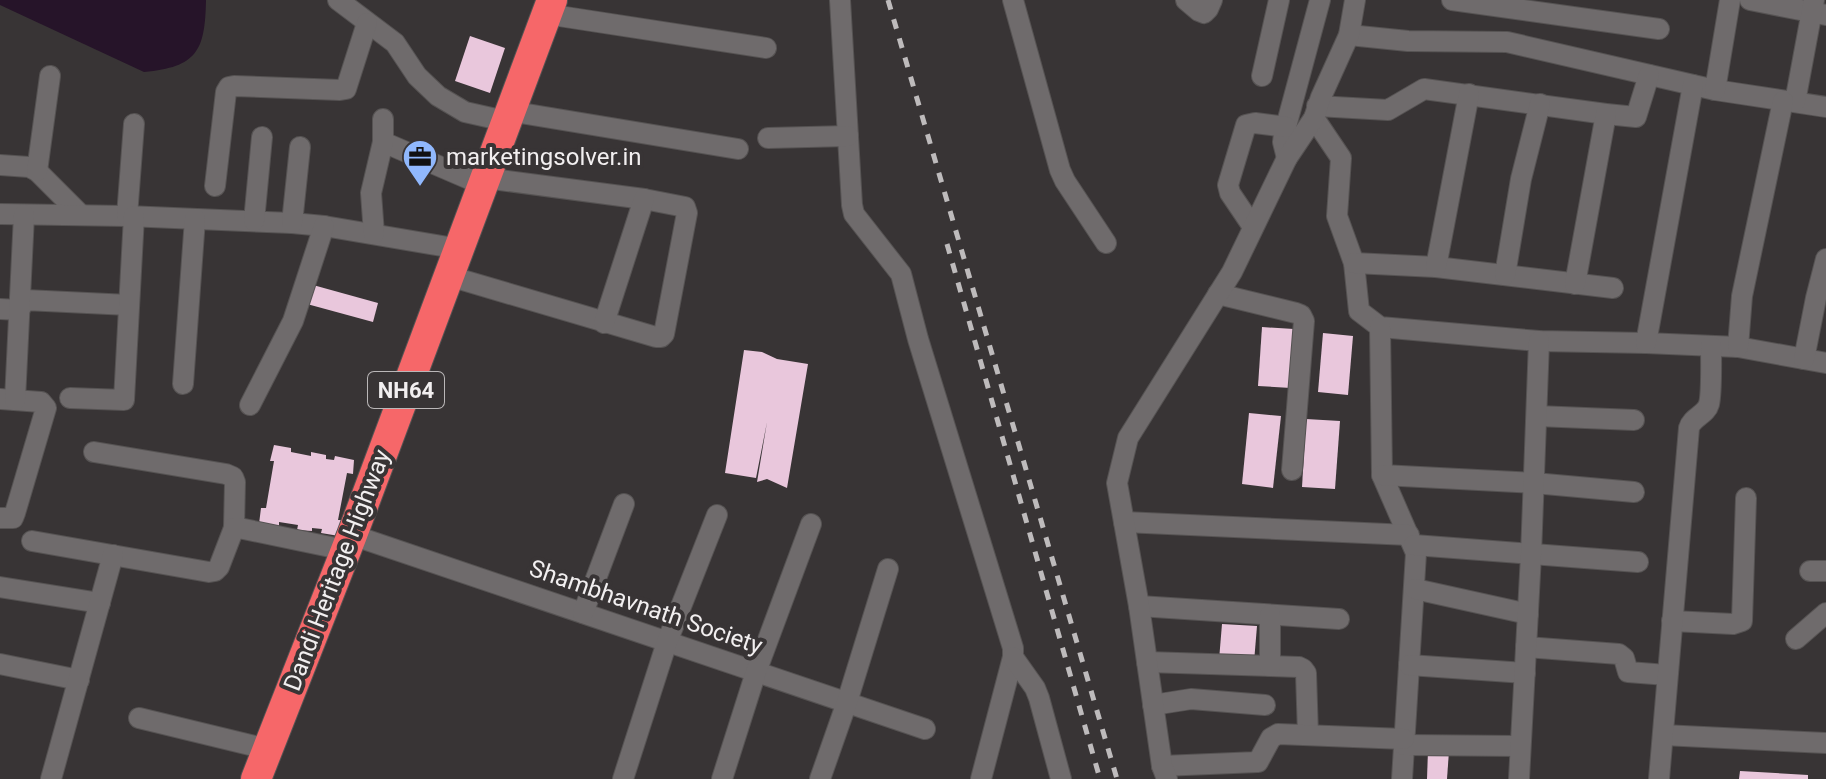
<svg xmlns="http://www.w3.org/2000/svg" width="1826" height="779" font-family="Roboto,sans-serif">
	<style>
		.water { fill: #261429 }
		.building { fill: #e9c7dc }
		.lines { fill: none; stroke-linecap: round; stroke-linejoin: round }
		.minor-casing { stroke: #565353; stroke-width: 22 }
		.highway-casing { stroke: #565353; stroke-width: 32 }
		.minor { stroke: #6f6b6c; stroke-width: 20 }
		.highway { stroke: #f66769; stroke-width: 30 }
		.rail { stroke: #bebbbc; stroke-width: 5; stroke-dasharray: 10 10; stroke-linecap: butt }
		.labels { text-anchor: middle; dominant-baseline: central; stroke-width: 8; stroke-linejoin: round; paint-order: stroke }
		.shield { fill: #383435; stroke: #bab7b8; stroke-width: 2 }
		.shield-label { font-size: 22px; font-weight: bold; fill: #f2eff0 }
		.poi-label { font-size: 24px; fill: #f2eff0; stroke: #383435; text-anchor: start }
		.street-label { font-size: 24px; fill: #f2eff0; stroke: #383435 }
	</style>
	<rect width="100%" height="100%" fill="#383435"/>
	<!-- water -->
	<path class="water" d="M0 0H206C205 51 197 67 144 72L0 5Z"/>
	<!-- building -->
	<g class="building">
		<polygon points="470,36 505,48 490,93 455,81"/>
		<polygon points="313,285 378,303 373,322 307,304"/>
		<polygon points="1262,327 1294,329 1291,388 1258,386"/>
		<polygon points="1323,333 1353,336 1348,395 1318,392"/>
		<polygon points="744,350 762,352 777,359 808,364 787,488 767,479 757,482 767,422 756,478 725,473"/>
		<polygon points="1249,413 1281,416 1273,488 1242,484"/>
		<polygon points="1306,419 1340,421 1335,489 1302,487"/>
		<polygon points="274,445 291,448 291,452 311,456 311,452 326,455 326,459 334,460 335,456 354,460 353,474 347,473 338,520 341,520 339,536 321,533 322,529 312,528 312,531 297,530 298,525 279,522 279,526 259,524 261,508 266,508 274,461 270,461"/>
		<polygon points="1222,624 1257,626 1254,662 1219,660"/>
		<polygon points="1428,750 1449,751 1447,779 1427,779"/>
		<polygon points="1740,771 1808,775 1808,779 1739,779"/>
	</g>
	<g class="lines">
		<defs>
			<g id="minor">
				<polyline points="338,0 395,43 417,76 438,96 465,112 505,121"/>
				<polyline points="840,0 852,205 854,214 901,274 918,339 1013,648 1013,657 981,779"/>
				<polyline points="1013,0 1060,170 1065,181 1106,243"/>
				<polyline points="1186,0 1199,11 1204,13 1208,9 1212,0"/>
				<polyline points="1452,0 1659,29"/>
				<polyline points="1750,0 1826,15"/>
				<polyline points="546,14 766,48"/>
				<polyline points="1349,35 1408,41 1507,42 1715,90 1826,107"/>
				<polyline points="1262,76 1279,0"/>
				<polyline points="1715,90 1730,0"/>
				<polyline points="1795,102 1814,0"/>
				<polyline points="1317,106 1388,110 1424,89 1606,114 1636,117 1649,75"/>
				<polyline points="509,111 738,149"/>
				<polyline points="1314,118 1341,158 1337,216 1354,263 1359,311 1380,327 1539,341 1646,343 1738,347 1826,363"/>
				<polyline points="768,138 848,136"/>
				<polyline points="383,142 483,185"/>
				<polyline points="1287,158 1283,142 1284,134 1320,0"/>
				<polyline points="0,165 29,167 37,171 81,215"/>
				<polyline points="37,171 50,76"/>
				<polyline points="215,186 226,92 229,87 234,86 340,90 346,89 367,23"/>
				<polyline points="0,214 127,216 292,223 324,226 460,249"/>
				<polyline points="127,216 134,124"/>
				<polyline points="254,221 262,137"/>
				<polyline points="292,223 300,147"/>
				<polyline points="1253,227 1230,193 1228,185 1246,125 1255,123 1286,127"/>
				<polyline points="374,234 371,193 383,142 383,119"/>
				<polyline points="1354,263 1436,267 1613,288"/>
				<polyline points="1436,267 1469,94"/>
				<polyline points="1505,275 1521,179 1540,104"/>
				<polyline points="449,276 656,337 661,337 664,334 687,213 685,207 644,199 485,178"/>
				<polyline points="1575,284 1606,114"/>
				<polyline points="1218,294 1296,313 1301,315 1304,321 1292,470"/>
				<polyline points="0,309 19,310 25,300 129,305"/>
				<polyline points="604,323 644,199"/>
				<polyline points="1380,327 1382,475 1416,553 1402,779"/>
				<polyline points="1646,343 1693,85"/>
				<polyline points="1738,347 1742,296 1783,101"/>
				<polyline points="1804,359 1816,298 1826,259"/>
				<polyline points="183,384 195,219"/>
				<polyline points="70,398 124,400 134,216"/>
				<polyline points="0,399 41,402 46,408 15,513 13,518 0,518"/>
				<polyline points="15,400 24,215"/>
				<polyline points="250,405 293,321 324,226"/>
				<polyline points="1537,416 1634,420"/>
				<polyline points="94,452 226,474 233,477 235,482 234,528"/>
				<polyline points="1382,475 1534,483 1634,492"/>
				<polyline points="1124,522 1409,535"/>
				<polyline points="352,535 925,729"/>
				<polyline points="32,541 209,572 215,571 219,567 234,528 239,528 345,550"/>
				<polyline points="1414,545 1638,562"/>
				<polyline points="1810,571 1826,571"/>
				<polyline points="0,587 100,603"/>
				<polyline points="1415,589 1528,614"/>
				<polyline points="1139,606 1339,619"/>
				<polyline points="583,613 624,504"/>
				<polyline points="1672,621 1733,624 1742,621 1746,498"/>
				<polyline points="1796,639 1826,613"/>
				<polyline points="1526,647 1619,654 1624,658 1628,672 1667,675"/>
				<polyline points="1013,657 1035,688 1039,698 1061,779"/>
				<polyline points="1147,662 1299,667 1303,669 1306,673 1308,735"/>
				<polyline points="0,664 79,680"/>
				<polyline points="1409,665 1525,673"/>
				<polyline points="1270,666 1270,615"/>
				<polyline points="1153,705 1191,699 1265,705"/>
				<polyline points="139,718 267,749"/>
				<polyline points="1663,735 1826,743"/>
				<polyline points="1404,745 1520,746"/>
				<polyline points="1162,766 1258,762 1271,738 1278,734 1404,739"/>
				<polyline points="51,779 113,555"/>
				<polyline points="623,779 667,642 717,515"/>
				<polyline points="722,779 756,672 811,524"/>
				<polyline points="820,779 847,702 888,569"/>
				<polyline points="1167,779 1162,766 1139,606 1117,483 1128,438 1232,272 1287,158 1314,118 1321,97 1349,35 1355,0"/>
				<polyline points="1519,779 1531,555 1539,341"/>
				<path d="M1659 779 1689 428C1692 417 1706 415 1709 404 1712 392 1711 360 1711 346"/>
			</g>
			<polyline id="highway" points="256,779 352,535 552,0"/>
		</defs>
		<!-- minor casing -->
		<use href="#minor" class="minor-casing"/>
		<!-- highway casing -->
		<use href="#highway" class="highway-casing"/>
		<!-- minor -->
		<use href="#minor" class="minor"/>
		<!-- highway -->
		<use href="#highway" class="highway"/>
		<!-- rail -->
		<g class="rail">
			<polyline points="888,0 1117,779"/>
			<polyline points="947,244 1100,779"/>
		</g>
	</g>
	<!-- icons -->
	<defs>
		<symbol id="office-pin" viewBox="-11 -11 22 30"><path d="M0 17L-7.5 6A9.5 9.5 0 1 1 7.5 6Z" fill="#90b8fd" stroke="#383435"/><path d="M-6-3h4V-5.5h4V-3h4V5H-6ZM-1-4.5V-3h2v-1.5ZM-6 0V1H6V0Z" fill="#111"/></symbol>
	</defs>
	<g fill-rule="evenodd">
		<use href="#office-pin" x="400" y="137" width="40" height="54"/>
	</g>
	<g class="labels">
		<!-- shield labels -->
		<rect class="shield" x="368" y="372" width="76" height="36" rx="6"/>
		<g class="shield-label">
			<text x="406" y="390">NH64</text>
		</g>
		<!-- poi labels -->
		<g class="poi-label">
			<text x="446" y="157">marketingsolver.in</text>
		</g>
		<!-- street labels -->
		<g class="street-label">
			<text transform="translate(337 570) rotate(-69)">Dandi Heritage Highway</text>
			<text transform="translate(646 607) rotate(19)">Shambhavnath Society</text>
		</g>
	</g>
</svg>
